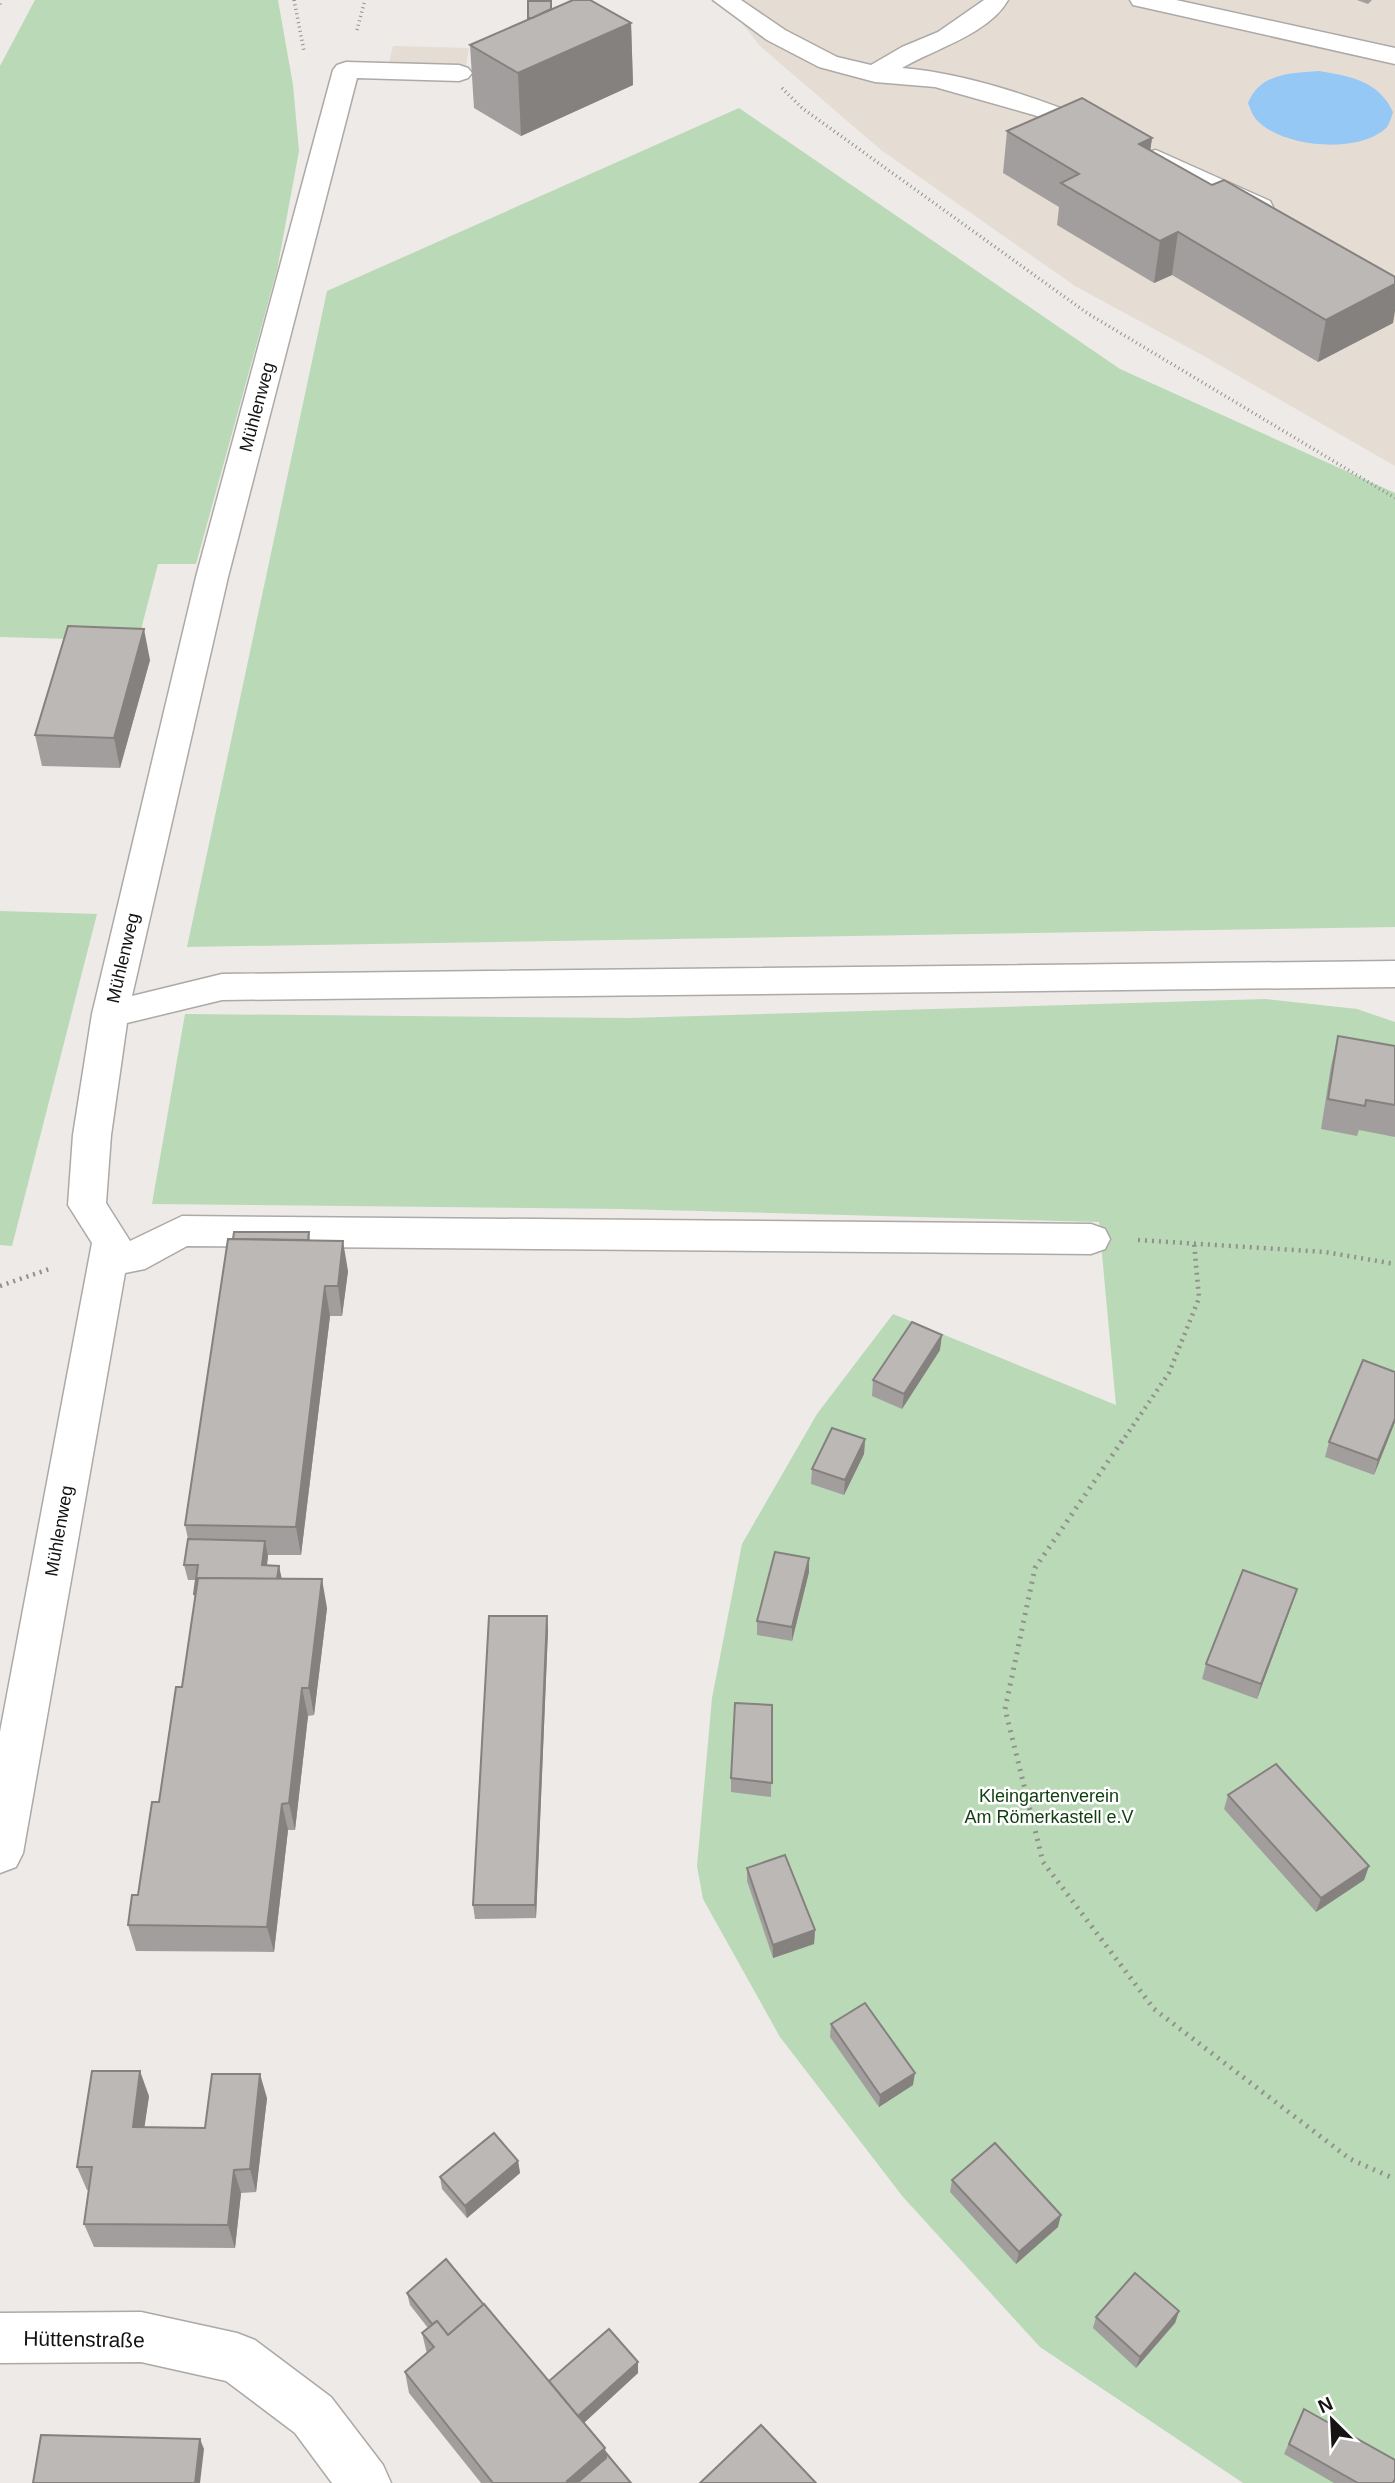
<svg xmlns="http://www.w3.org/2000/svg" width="1395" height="2483" font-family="Arial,sans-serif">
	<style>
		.built { fill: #e5dcd3 }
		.green { fill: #bad9b7 }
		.water { fill: #96c8f5 }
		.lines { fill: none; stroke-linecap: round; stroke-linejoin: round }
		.minor-casing { stroke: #aca9a6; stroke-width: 3 }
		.path-far2 { stroke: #92908e; stroke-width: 3.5; stroke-dasharray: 1 3.5; stroke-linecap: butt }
		.path-far1 { stroke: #92908e; stroke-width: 4.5; stroke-dasharray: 2 5; stroke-linecap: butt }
		.path { stroke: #92908e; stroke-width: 5; stroke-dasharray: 2 6; stroke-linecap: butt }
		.minor { fill: #fff; fill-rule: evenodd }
		.wall { fill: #a29e9d }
		.shaded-wall { fill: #84817f }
		.building { fill: #bcb8b6; stroke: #84817f; stroke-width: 2 }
		.labels { text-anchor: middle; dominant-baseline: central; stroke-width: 5; stroke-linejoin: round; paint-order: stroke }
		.street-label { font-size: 18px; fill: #151413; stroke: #fff }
		.park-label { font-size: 18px; fill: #0e3d0e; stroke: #fff }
		.near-street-label { font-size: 21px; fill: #151413; stroke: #fff }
	</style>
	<rect width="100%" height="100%" fill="#edeae7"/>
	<!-- built -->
	<g class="built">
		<polygon points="724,0 1395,0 1395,466 1202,355 1075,286 881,150 760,46"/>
		<polygon points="393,46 469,48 466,65 389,63"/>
	</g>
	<!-- green -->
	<g class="green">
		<polygon points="35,0 278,0 293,85 299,151 277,270 196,564 158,564 138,641 0,637 0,66"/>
		<polygon points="739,108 1120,369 1395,493 1395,927 187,947 327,291"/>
		<polygon points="0,911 97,914 12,1246 0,1245"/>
		<polygon points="1265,999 1357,1009 1395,1022 1395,2483 1243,2483 1040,2347 903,2197 780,2037 703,1899 697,1866 712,1698 742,1544 817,1414 893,1314 1116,1405 1099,1222 622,1209 152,1204 185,1014 630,1018"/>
	</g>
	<!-- water -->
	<path class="water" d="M1319 71C1350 76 1379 81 1393 112 1391 117 1390 123 1387 127 1360 155 1279 148 1255 118 1252 114 1250 108 1248 103 1260 73 1291 73 1319 71Z"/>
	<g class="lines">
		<defs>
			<g id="minor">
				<path d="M713 0H741L785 30 837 57 871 65 902 47 938 32 984 0H1008C989 34 934 49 902 68 972 74 1042 100 1107 126L1111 132 1107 138 1098 140 1034 115 935 87 875 82 819 67 767 40Z"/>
				<polygon points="1130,0 1176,0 1395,48 1395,64 1142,7 1133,5"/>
				<polygon points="346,62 459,65 468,68 472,73 468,78 459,81 357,78 228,577 132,996 222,974 1395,961 1395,987 222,1000 127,1023 111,1135 106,1203 130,1241 182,1216 1091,1224 1105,1229 1110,1239 1105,1249 1091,1254 187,1246 145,1269 125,1273 23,1853 16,1867 0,1873 0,1732 92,1243 68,1205 73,1135 92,1014 196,577 333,70 337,65"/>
				<polygon points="1156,150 1270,201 1273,207 1270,213 1260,215 1250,213 1147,164 1143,158 1147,152"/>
				<polygon points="141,2312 237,2333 255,2340 331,2397 383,2465 391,2483 332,2483 295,2433 226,2381 141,2362 0,2363 0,2313"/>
			</g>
		</defs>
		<!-- minor casing -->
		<use href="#minor" class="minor-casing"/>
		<!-- path-far2 -->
		<g class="path-far2">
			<polyline points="294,0 304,51"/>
			<polyline points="0,4 2,0"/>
			<polyline points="357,30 365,0"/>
			<polyline points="782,88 802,108 1087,313 1395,498"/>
		</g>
		<!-- path-far1 -->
		<g class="path-far1">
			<polyline points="1138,1240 1325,1252 1395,1264"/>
			<polyline points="0,1286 52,1268"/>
			<polyline points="1121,1443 1169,1373 1199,1298 1194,1242"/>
		</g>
		<!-- path -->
		<polyline class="path" points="1122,1441 1035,1568 1005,1709 1043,1862 1154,2009 1350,2159 1395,2179"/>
		<!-- minor -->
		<use href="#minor" class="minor"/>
	</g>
	<!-- wall -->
	<g class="wall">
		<polygon points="1357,0 1372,0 1368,4"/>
		<polygon points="528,1 552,9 631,23 633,85 521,136 474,108 470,45 529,19"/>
		<polygon points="1007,131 1152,138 1150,150 1393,323 1318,362 1172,275 1154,283 1057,225 1059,207 1003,173"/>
		<polygon points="150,660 120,768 42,766 35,735"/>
		<polygon points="1338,1036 1395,1046 1395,1137 1359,1130 1357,1136 1321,1129 1331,1066"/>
		<polygon points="309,1232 310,1240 348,1271 342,1316 330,1316 301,1555 268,1555 267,1565 279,1566 281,1579 327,1608 314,1715 308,1716 295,1830 288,1830 274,1952 136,1951 128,1925 138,1895 159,1802 182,1687 195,1599 194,1594 196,1580 188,1580 184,1565 188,1539 185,1525"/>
		<polygon points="940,1350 902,1409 872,1396 873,1380"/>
		<polygon points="1395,1422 1374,1475 1325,1457 1329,1442"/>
		<polygon points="865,1439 864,1454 844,1495 811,1484 812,1469"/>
		<polygon points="809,1572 792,1641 757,1635 757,1621"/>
		<polygon points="1297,1589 1292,1604 1257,1699 1202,1679 1206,1664"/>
		<polygon points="547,1616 548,1630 536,1918 475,1919 473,1905"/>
		<polygon points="772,1705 771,1797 731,1792 731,1778"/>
		<polygon points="1228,1795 1369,1866 1364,1880 1316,1912 1224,1809"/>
		<polygon points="747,1868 815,1930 814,1944 773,1958 747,1881"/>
		<polygon points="831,2024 913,2085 879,2107 830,2037"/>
		<polygon points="149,2096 144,2127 205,2128 267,2098 256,2192 241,2193 235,2248 94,2247 84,2224 89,2190 87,2190 77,2167"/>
		<polygon points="518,2161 520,2173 467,2218 442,2189 440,2177"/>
		<polygon points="952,2180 1058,2227 1016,2264 950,2192"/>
		<polygon points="407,2293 484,2305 549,2381 638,2362 638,2373 584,2423 605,2448 606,2458 631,2483 481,2483 409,2393 405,2372 427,2354 422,2333 428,2328 410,2305"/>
		<polygon points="1179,2311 1175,2323 1136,2368 1093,2328 1096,2317"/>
		<polygon points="1304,2409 1393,2483 1334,2483 1284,2454"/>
	</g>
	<!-- shaded-wall -->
	<g class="shaded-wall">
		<polygon points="631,23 633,85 521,136 518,73"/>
		<polygon points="1152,138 1146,180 1139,144"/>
		<polygon points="1178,232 1172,275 1154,283 1160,241"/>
		<polygon points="1395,284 1395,311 1393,323 1318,362 1326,320"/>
		<polygon points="144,629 150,660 120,768 114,738"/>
		<polygon points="343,1241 348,1271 342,1316 338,1286"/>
		<polygon points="325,1286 330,1316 301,1555 296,1527"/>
		<polygon points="942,1335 940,1350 902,1409 904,1394"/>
		<polygon points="1395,1419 1395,1422 1374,1475 1378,1460"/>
		<polygon points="865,1439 864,1454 844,1495 845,1480"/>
		<polygon points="265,1541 268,1556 265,1580 262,1565"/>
		<polygon points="809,1558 809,1572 792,1641 792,1627"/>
		<polygon points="279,1566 282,1580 276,1592"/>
		<polygon points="322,1579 327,1608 314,1715 309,1688"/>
		<polygon points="1297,1589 1292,1604 1257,1699 1261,1684"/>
		<polygon points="547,1616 548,1630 536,1918 535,1905"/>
		<polygon points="302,1688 308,1716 295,1830 289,1803"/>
		<polygon points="282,1804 288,1830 274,1952 267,1927"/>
		<polygon points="1369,1866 1364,1880 1316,1912 1321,1898"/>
		<polygon points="815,1930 814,1944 773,1958 773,1945"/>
		<polygon points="140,2071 149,2096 141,2151 133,2127"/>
		<polygon points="915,2073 913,2085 879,2107 880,2095"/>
		<polygon points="260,2074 267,2098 256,2192 250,2169"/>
		<polygon points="518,2161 520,2173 467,2218 465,2206"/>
		<polygon points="234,2170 241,2193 235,2248 228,2225"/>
		<polygon points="1061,2215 1058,2227 1016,2264 1019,2252"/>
		<polygon points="1179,2311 1175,2323 1136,2368 1140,2357"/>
		<polygon points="638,2362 638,2373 575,2431 574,2420"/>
		<polygon points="200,2439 204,2449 200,2483 195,2483"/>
		<polygon points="605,2448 606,2468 590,2483 568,2483 567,2481"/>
	</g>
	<!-- building -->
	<g class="building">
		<polygon points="573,0 590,0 631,23 518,73 470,45"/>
		<polygon points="528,1 551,1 551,9 532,18 528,18"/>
		<polygon points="1082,98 1152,138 1139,144 1212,185 1224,180 1395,277 1395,284 1326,320 1178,232 1160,241 1061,183 1079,174 1007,131"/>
		<polygon points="68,626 144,629 114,738 35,735"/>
		<polygon points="1338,1036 1395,1046 1395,1105 1366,1100 1365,1106 1328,1099"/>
		<polygon points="234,1232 309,1232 308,1240 233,1239"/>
		<polygon points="228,1239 343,1241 338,1286 325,1286 296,1527 185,1525"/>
		<polygon points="912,1322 942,1335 904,1394 873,1380"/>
		<polygon points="1363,1360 1395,1372 1395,1419 1378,1460 1329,1442"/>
		<polygon points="832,1428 865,1439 845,1480 812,1469"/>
		<polygon points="188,1539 265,1541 262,1565 279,1566 277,1579 198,1578 196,1594 194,1594 198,1565 184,1565"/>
		<polygon points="775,1552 809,1558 792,1627 757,1621"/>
		<polygon points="1243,1570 1297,1589 1261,1684 1206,1664"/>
		<polygon points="198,1578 322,1579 309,1688 302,1688 289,1803 282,1804 267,1927 128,1925 132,1895 138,1895 152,1802 159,1802 176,1687 182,1687"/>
		<polygon points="489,1616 547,1616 535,1905 473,1905"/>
		<polygon points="735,1703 772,1705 772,1783 731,1778"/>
		<polygon points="1276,1764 1369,1866 1321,1898 1228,1795"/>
		<polygon points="785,1855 815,1930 773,1945 747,1868"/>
		<polygon points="865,2003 915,2073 880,2095 831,2024"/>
		<polygon points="92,2071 140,2071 133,2127 205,2128 212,2074 260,2074 250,2169 234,2170 228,2225 84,2224 92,2167 77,2167"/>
		<polygon points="494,2133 518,2161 465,2206 440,2177"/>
		<polygon points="995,2143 1061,2215 1019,2252 952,2180"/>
		<polygon points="446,2259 484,2305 448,2335 437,2321 432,2324 407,2293"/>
		<polygon points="1135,2273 1179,2311 1140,2357 1096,2317"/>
		<polygon points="484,2304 605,2448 567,2481 569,2483 493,2483 405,2372 434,2347 422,2333 437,2321 448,2335"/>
		<polygon points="609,2329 638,2362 578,2416 549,2381"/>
		<polygon points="1304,2409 1395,2460 1395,2479 1393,2483 1358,2483 1289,2444"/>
		<polygon points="761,2425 816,2483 700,2483"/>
		<polygon points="41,2435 200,2439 195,2483 33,2483"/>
		<polygon points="606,2453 631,2483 577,2483 606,2458"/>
	</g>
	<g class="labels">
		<!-- street labels -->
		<g class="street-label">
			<text transform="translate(257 407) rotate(-75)">Mühlenweg</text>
			<text transform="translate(123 958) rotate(-77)">Mühlenweg</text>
			<text transform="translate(59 1531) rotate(-80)">Mühlenweg</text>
		</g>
		<!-- park labels -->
		<g class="park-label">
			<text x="1049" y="1796">Kleingartenverein<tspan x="1049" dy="21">Am Römerkastell e.V</tspan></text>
		</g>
		<!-- near-street labels -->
		<g class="near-street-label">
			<text transform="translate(84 2339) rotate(1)">Hüttenstraße</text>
		</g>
	</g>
	<!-- north arrow -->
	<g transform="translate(1332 2420) rotate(336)" stroke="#ffffff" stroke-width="5" paint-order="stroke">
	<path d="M0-5L12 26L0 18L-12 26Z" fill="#151413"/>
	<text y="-10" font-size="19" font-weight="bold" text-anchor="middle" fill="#151413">N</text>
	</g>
</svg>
